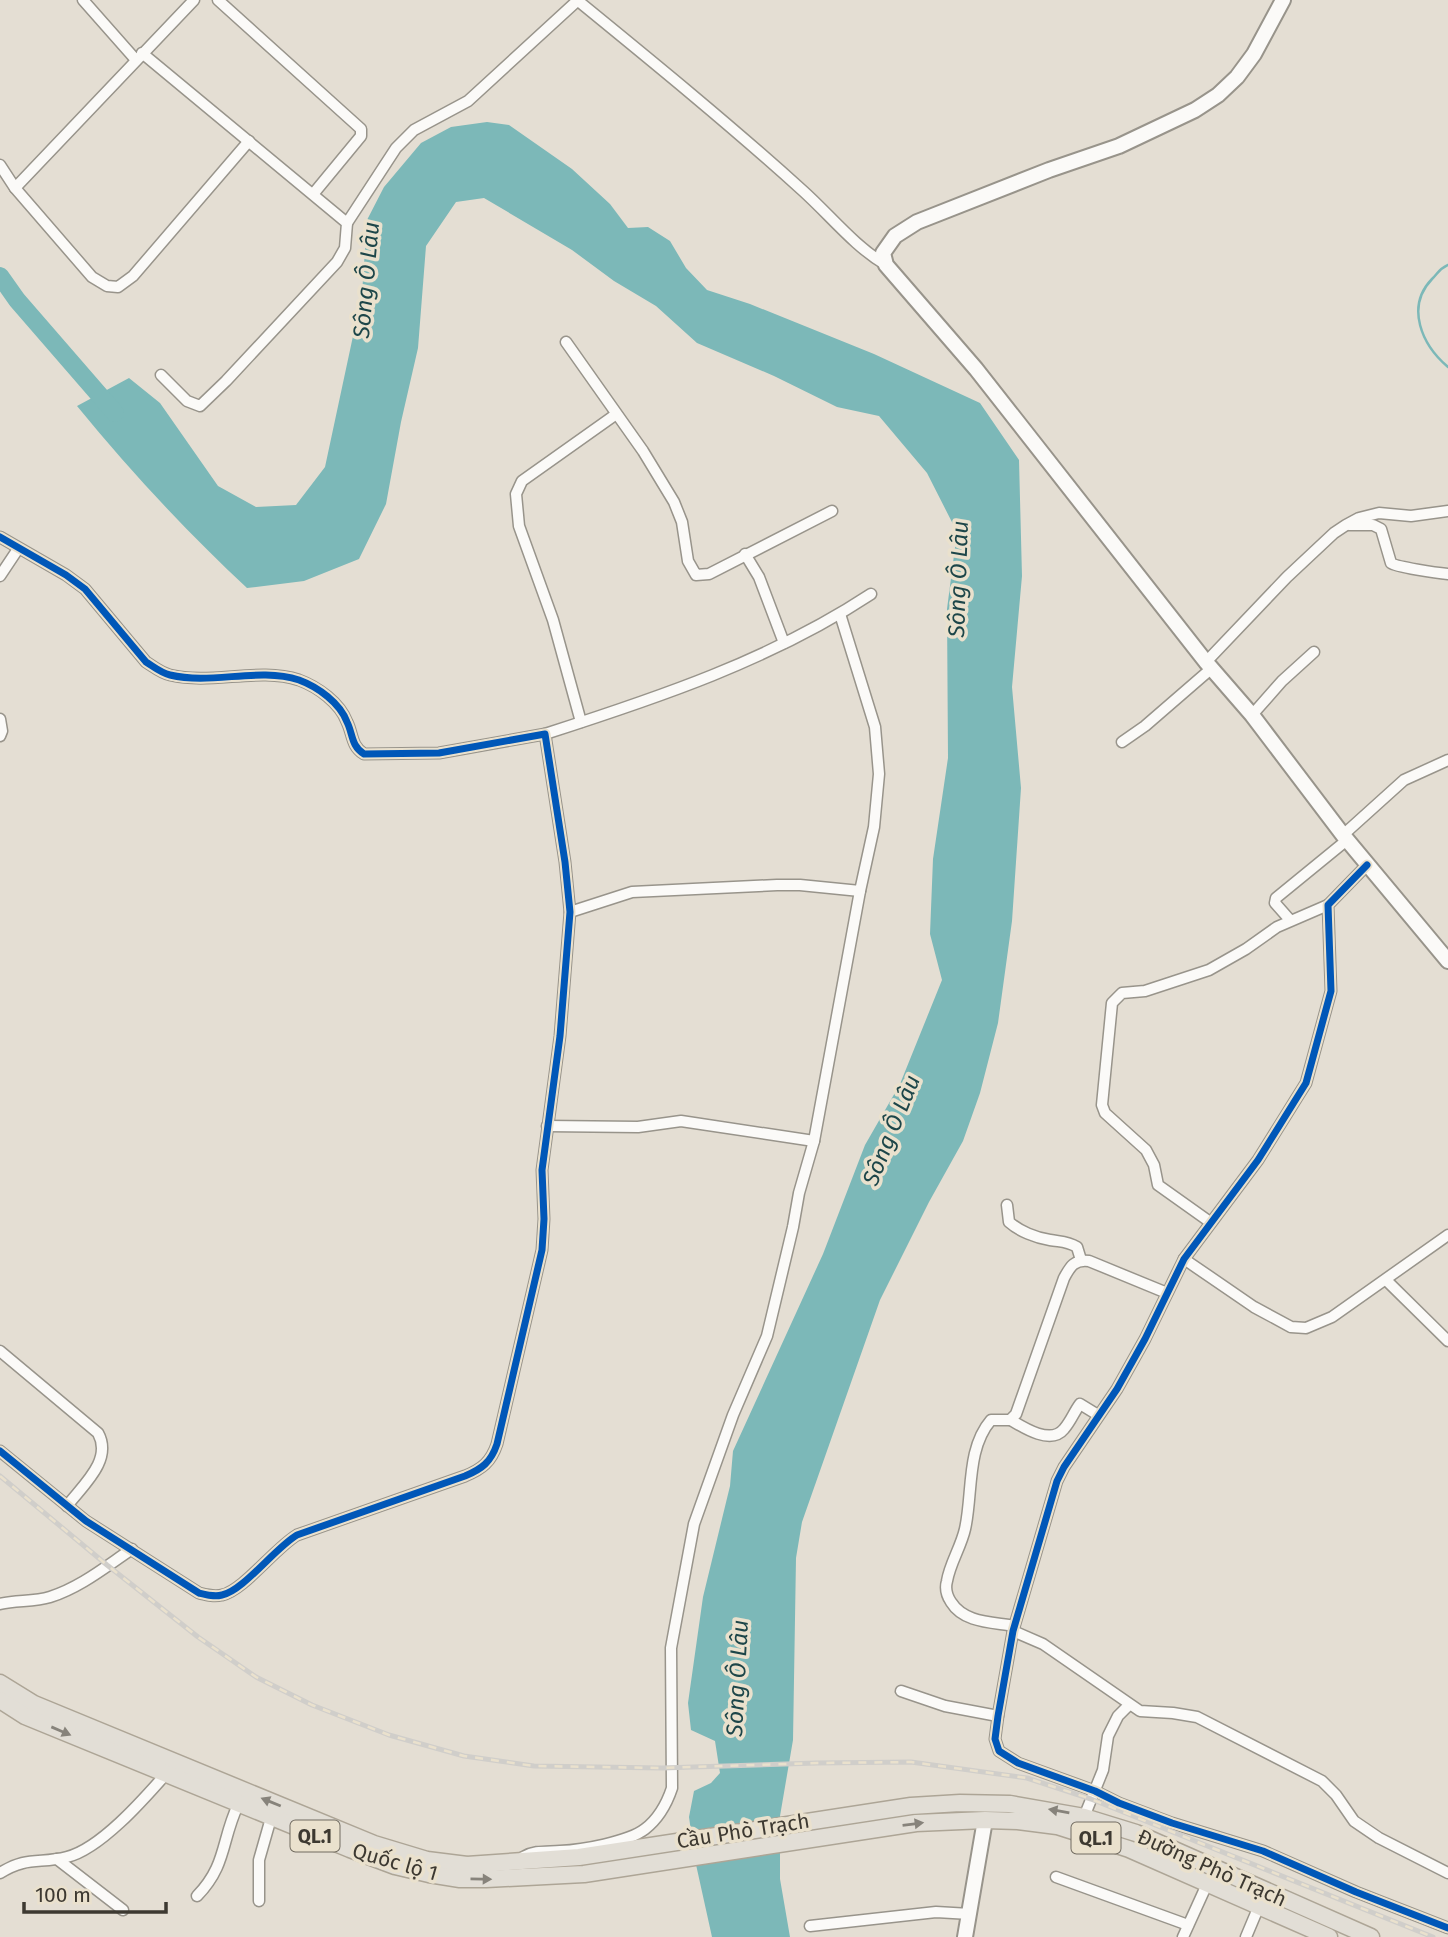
<svg xmlns="http://www.w3.org/2000/svg" width="1448" height="1937" font-family="'Fira Sans',sans-serif">
	<style>
		.water { fill: #7cb8b8 }
		.lines { fill: none; stroke-linecap: round; stroke-linejoin: round }
		.stream { stroke: #7cb8b8; stroke-width: 2.5 }
		.river { stroke: #7cb8b8; stroke-width: 18 }
		.minor-casing { stroke: #98948b; stroke-width: 13 }
		.secondary-casing { stroke: #98948b; stroke-width: 18 }
		.trunk-casing { stroke: #ada596; stroke-width: 19 }
		.minor { stroke: #fbfaf8; stroke-width: 10 }
		.secondary { stroke: #fbfaf8; stroke-width: 14 }
		.trunk { stroke: #e2ded6; stroke-width: 16 }
		.rail-casing { stroke: #d0ceca; stroke-width: 5 }
		.rail { stroke: #eae1cd; stroke-width: 2.5; stroke-dasharray: 8; stroke-linecap: butt }
		.cycleway-casing { stroke: #eae1cd; stroke-width: 11 }
		.cycleway { stroke: #0057b8; stroke-width: 7 }
		.oneway { fill: #87837b }
		.labels { text-anchor: middle; dominant-baseline: central; stroke-width: 7; stroke-linejoin: round; paint-order: stroke }
		.shield { fill: #eae1cd; stroke: #716b60; stroke-width: 2 }
		.shield-label { font-size: 19px; font-weight: bold; fill: #3d3931 }
		.street-label { font-size: 21px; fill: #3d3931; stroke: #eae1cd }
		.water-label { font-size: 23px; font-style: italic; fill: #1d4649; stroke: #eae1cd }
	</style>
	<rect width="100%" height="100%" fill="#e4ded3"/>
	<!-- water -->
	<path class="water" d="M487 122 509 125 572 169 610 204 628 228 648 227 670 241 686 268 707 290 750 304 874 354 980 403 1019 460 1022 576 1012 687 1021 788 1012 921 998 1023 980 1093 963 1141 929 1202 880 1300 802 1522 796 1558 793 1740 780 1816V1879L790 1937H712L695 1860 689 1817 694 1791 711 1783 720 1773 715 1741 691 1730 688 1703 703 1597 730 1486 733 1451 823 1254 865 1145 900 1084 942 980 930 934 933 859 948 758 947 609 957 532 927 473 879 416 837 407 774 376 697 343 656 306 614 281 572 250 484 198 456 202 426 246 418 348 401 422 386 504 359 559 304 581 247 588C186 531 130 471 77 406L129 378 160 403 218 486 256 507 296 505 325 467 362 294 367 220 384 187 421 143 451 127Z"/>
	<g class="lines">
		<!-- stream -->
		<path class="stream" d="M1448 265C1439 269 1438 273 1432 279 1405 307 1422 345 1448 367"/>
		<!-- river -->
		<polyline class="river" points="0,276 17,300 115,413"/>
		<defs>
			<g id="minor">
				<polyline points="83,0 136,60"/>
				<polyline points="218,0 361,129 361,136 314,193"/>
				<path d="M577 0C653 62 729 124 802 190 830 215 854 246 886 265"/>
				<polyline points="142,53 347,223 345,248 337,262 226,381 200,406 187,401 161,375"/>
				<polyline points="0,165 15,188 92,277 107,286 118,287 133,276 249,141"/>
				<polyline points="15,188 194,0"/>
				<polyline points="347,223 396,148 414,130 468,101 577,1"/>
				<polyline points="566,342 643,451 674,502 682,522 688,561 696,575 709,574 832,511"/>
				<path d="M1349 525H1373L1381 529 1391 563C1396 567 1437 573 1448 574"/>
				<path d="M0 537 66 575 85 589 146 662C154 667 161 673 170 675 212 685 258 667 299 680 318 687 340 703 347 722 353 734 351 746 364 754L439 753 545 734 565 862 570 912 560 1036 542 1170 544 1219 542 1250 497 1444C491 1462 482 1469 465 1476L297 1535C275 1548 243 1591 222 1595 214 1597 207 1595 199 1593L86 1521 0 1451"/>
				<polyline points="745,554 759,577 784,643"/>
				<polyline points="0,576 18,549"/>
				<polyline points="1206,662 1287,577 1334,533 1346,525 1359,518 1379,513 1411,516 1448,511"/>
				<polyline points="1252,715 1282,681 1314,652"/>
				<polyline points="0,719 2,731 0,736"/>
				<polyline points="581,722 553,620 519,526 516,494 522,481 615,415"/>
				<path d="M545 734C657 698 771 660 871 594"/>
				<polyline points="1122,742 1145,726 1212,668"/>
				<polyline points="1343,835 1404,780 1448,760"/>
				<polyline points="1367,865 1328,905 1331,991 1306,1083 1258,1160 1184,1259 1145,1339 1117,1389 1064,1467 1057,1481 1013,1631 998,1716 995,1739 999,1751 1018,1763 1095,1791 1119,1803 1172,1823 1263,1851 1356,1892 1448,1928"/>
				<polyline points="570,912 632,892 777,885 800,885 860,891"/>
				<polyline points="1290,920 1275,903 1276,898 1347,840"/>
				<polyline points="547,1126 638,1127 681,1121 814,1141"/>
				<path d="M1007 1205 1009 1222C1019 1231 1036 1238 1050 1240 1061 1242 1067 1241 1077 1247L1081 1260"/>
				<polyline points="1210,1222 1158,1185 1154,1165 1146,1150 1105,1113 1102,1105 1112,1003 1122,993 1145,991 1209,970 1246,949 1277,927 1328,905"/>
				<polyline points="1184,1259 1254,1307 1291,1327 1306,1328 1332,1317 1448,1235"/>
				<polyline points="1386,1280 1448,1341"/>
				<path d="M0 1351 98 1433C113 1460 83 1485 67 1506"/>
				<path d="M1011 1420C1024 1428 1051 1445 1064 1429 1071 1421 1074 1412 1080 1404L1098 1415"/>
				<path d="M0 1604C16 1600 34 1602 50 1597 81 1587 105 1567 132 1549"/>
				<path d="M1014 1626C992 1622 964 1623 951 1602 947 1596 945 1588 947 1581 950 1563 961 1547 965 1529 973 1494 966 1449 991 1420H1010L1016 1414 1064 1278C1070 1267 1074 1259 1089 1261L1167 1293"/>
				<polyline points="1013,1631 1043,1644 1140,1711 1173,1713 1197,1717 1322,1781 1336,1795 1354,1821 1379,1838 1448,1873"/>
				<polyline points="901,1691 945,1706 998,1716"/>
				<polyline points="1084,1817 1103,1770 1108,1736 1118,1716 1129,1705"/>
				<path d="M523 1857C535 1850 547 1852 560 1851 582 1850 628 1842 645 1829 658 1819 667 1803 672 1788L671 1648 694 1524 733 1415 767 1336 793 1227 799 1193 814 1141 860 891 874 827 879 774 875 727 840 614"/>
				<polyline points="57,1859 123,1910"/>
				<path d="M0 1873C27 1856 40 1864 67 1857 100 1849 143 1800 165 1775"/>
				<polyline points="1056,1877 1188,1925"/>
				<path d="M197 1896C227 1865 221 1841 238 1805"/>
				<polyline points="259,1901 259,1860 271,1818"/>
				<polyline points="810,1926 936,1912 970,1914"/>
				<polyline points="1183,1937 1208,1882"/>
				<polyline points="1246,1937 1259,1906"/>
			</g>
			<g id="secondary">
				<polyline points="1283,0 1254,54 1237,77 1218,95 1195,110 1119,146 1049,170 917,222 895,236 883,253 886,265 976,369 1206,662 1252,715 1343,835 1448,961"/>
				<polyline points="965,1937 985,1820"/>
			</g>
			<g id="trunk">
				<polyline points="0,1683 34,1704 374,1844 427,1860 467,1865 579,1857 911,1806 960,1803 1010,1804 1084,1817 1136,1833 1371,1937"/>
				<polyline points="0,1700 25,1716 350,1849 395,1866 429,1874 460,1879 486,1879 584,1874 916,1823 985,1820 1018,1821 1057,1826 1129,1849 1329,1937"/>
			</g>
		</defs>
		<!-- minor casing -->
		<use href="#minor" class="minor-casing"/>
		<!-- secondary casing -->
		<use href="#secondary" class="secondary-casing"/>
		<!-- trunk casing -->
		<use href="#trunk" class="trunk-casing"/>
		<!-- minor -->
		<use href="#minor" class="minor"/>
		<!-- secondary -->
		<use href="#secondary" class="secondary"/>
		<!-- trunk -->
		<use href="#trunk" class="trunk"/>
		<defs>
			<polyline id="rail" points="0,1476 107,1565 198,1637 256,1677 312,1705 389,1735 464,1756 534,1766 662,1768 817,1763 911,1762 1027,1778 1091,1799 1433,1937"/>
		</defs>
		<!-- rail casing -->
		<use href="#rail" class="rail-casing"/>
		<!-- rail -->
		<use href="#rail" class="rail"/>
		<defs>
			<g id="cycleway">
				<path d="M0 537 66 575 85 589 146 662C154 667 161 673 170 675 212 685 258 667 299 680 318 687 340 703 347 722 353 734 351 746 364 754L439 753 545 734 565 862 570 912 560 1036 542 1170 544 1219 542 1250 497 1444C491 1462 482 1469 465 1476L297 1535C275 1548 243 1591 222 1595 214 1597 207 1595 199 1593L86 1521 0 1451"/>
				<polyline points="1367,865 1328,905 1331,991 1306,1083 1258,1160 1184,1259 1145,1339 1117,1389 1064,1467 1057,1481 1013,1631 998,1716 995,1739 999,1751 1018,1763 1095,1791 1119,1803 1172,1823 1263,1851 1356,1892 1448,1928"/>
			</g>
		</defs>
		<!-- cycleway casing -->
		<use href="#cycleway" class="cycleway-casing"/>
		<!-- cycleway -->
		<use href="#cycleway" class="cycleway"/>
	</g>
	<!-- one-way arrows -->
	<defs><path id="oneway-solid" d="M-6-.8H1V-3.2L6.5 0L1 3.2V.8H-6Z" transform="scale(1.75)"/></defs>
	<g class="oneway">
		<use href="#oneway-solid" transform="translate(61 1731) rotate(23)"/>
		<use href="#oneway-solid" transform="translate(271 1802) rotate(-158)"/>
		<use href="#oneway-solid" transform="translate(1059 1811) rotate(-170)"/>
		<use href="#oneway-solid" transform="translate(913 1824) rotate(-7)"/>
		<use href="#oneway-solid" transform="translate(481 1879) rotate(1)"/>
	</g>
	<g class="labels">
		<!-- shield labels -->
		<g class="shield">
			<rect x="290.5" y="1820.5" width="49" height="31" rx="5"/>
			<rect x="1071.5" y="1822.5" width="49" height="31" rx="5"/>
		</g>
		<g class="shield-label">
			<text x="315" y="1836">QL.1</text>
			<text x="1096" y="1838">QL.1</text>
		</g>
		<!-- street labels -->
		<g class="street-label">
			<text transform="translate(743 1831) rotate(-9)">Cầu Phò Trạch</text>
			<text transform="translate(395 1862) rotate(16)">Quốc lộ 1</text>
			<text transform="translate(1212 1868) rotate(24)">Đường Phò Trạch</text>
		</g>
		<!-- water labels -->
		<g class="water-label">
			<text transform="translate(366 280) rotate(-85)">Sông Ô Lâu</text>
			<text transform="translate(958 579) rotate(-88)">Sông Ô Lâu</text>
			<text transform="translate(891 1130) rotate(-68)">Sông Ô Lâu</text>
			<text transform="translate(737 1678) rotate(-87)">Sông Ô Lâu</text>
		</g>
	</g>
	<!-- scale -->
	<path d="M24 1902v10h142v-10" fill="none" stroke="#3d3931" stroke-width="3.5"/>
	<text x="35" y="1902" font-size="21" fill="#3d3931" stroke="#eae1cd" stroke-width="5" paint-order="stroke">100 m</text>
</svg>
